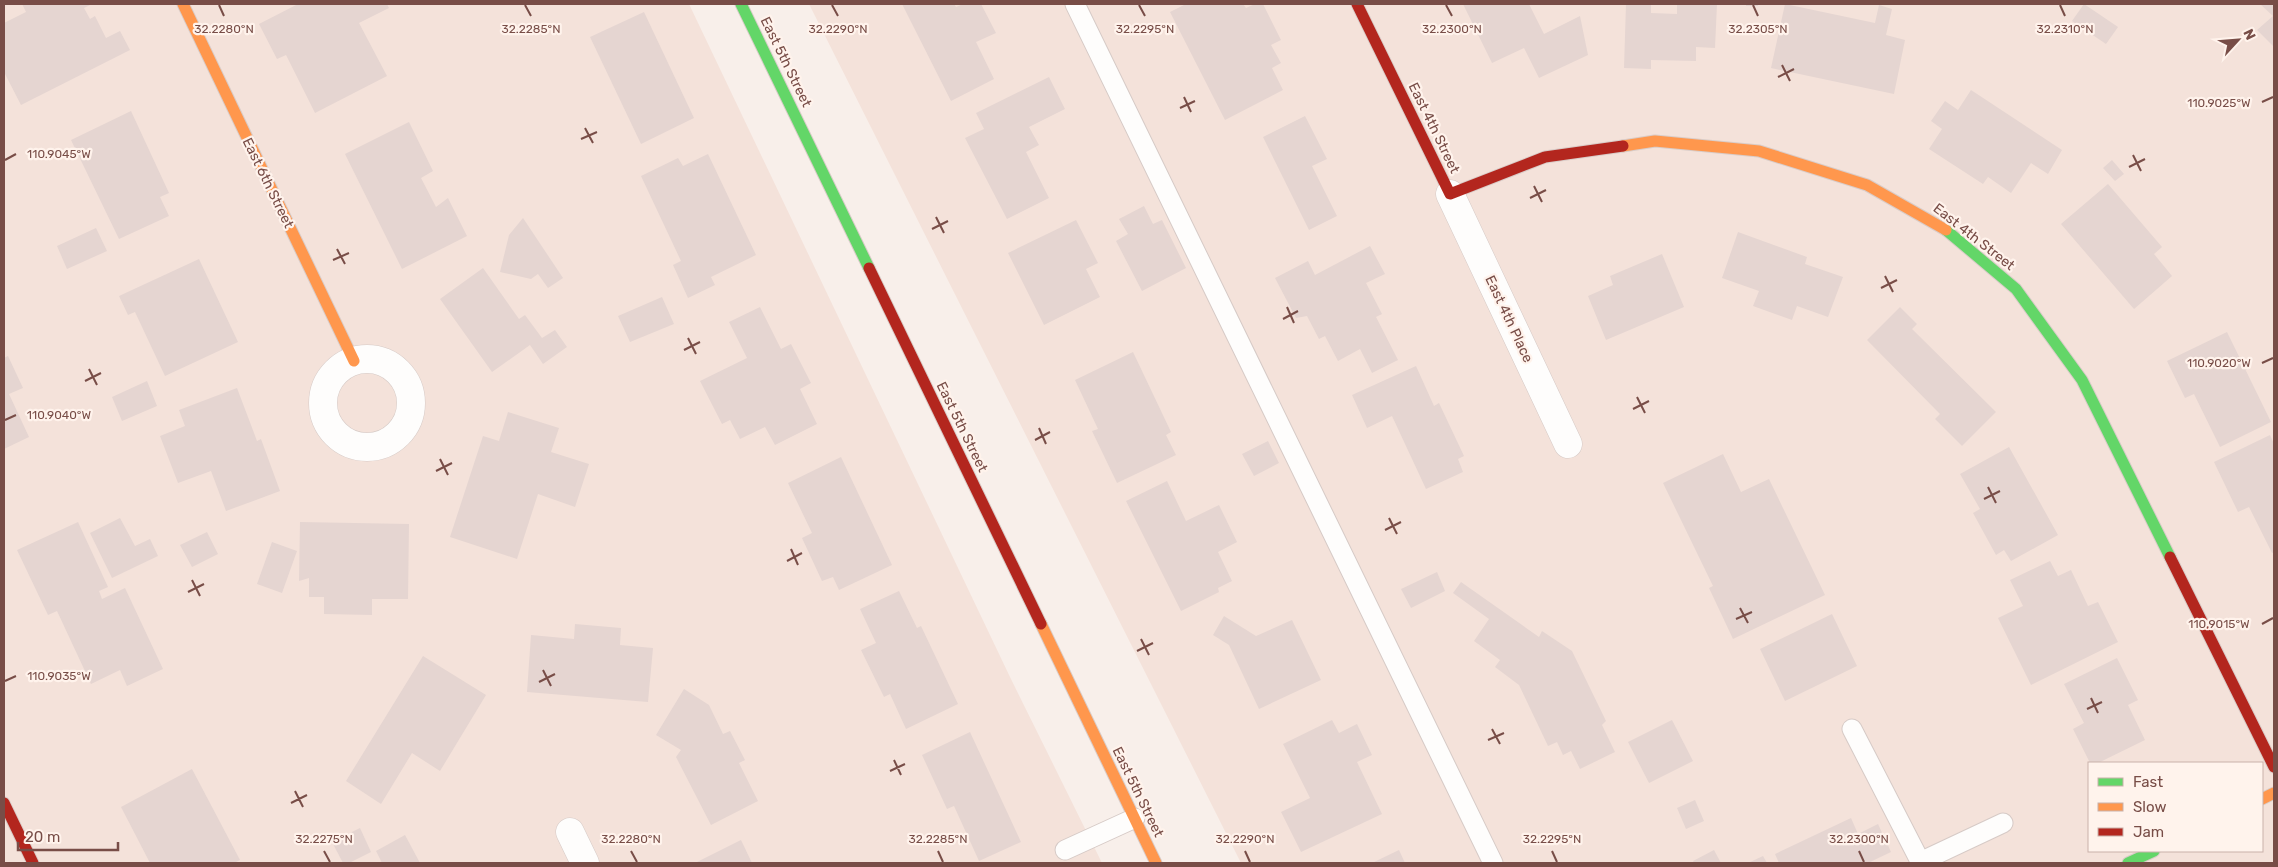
<svg xmlns="http://www.w3.org/2000/svg" width="2278" height="867" font-family="Rubik,sans-serif">
	<style>
		.residential { fill: #f4e2da; fill-rule: evenodd }
		.building { fill: #e5d5d1 }
		.lines { fill: none; stroke-linecap: round; stroke-linejoin: round }
		.lane-casing { stroke: #d6cac6; stroke-width: 21 }
		.street-casing { stroke: #d6cac6; stroke-width: 29 }
		.fast-casing { stroke: #d9ccc8; stroke-width: 13 }
		.slow-casing { stroke: #d9ccc8; stroke-width: 13 }
		.jam-casing { stroke: #d9ccc8; stroke-width: 13 }
		.lane { stroke: #fefdfc; stroke-width: 19 }
		.street { stroke: #fefdfc; stroke-width: 28 }
		.fast { stroke: #63d668; stroke-width: 11 }
		.slow { stroke: #ff974d; stroke-width: 11 }
		.jam { stroke: #b3261e; stroke-width: 11 }
		.ticks { fill: none; stroke: #784d47; stroke-width: 2 }
		.labels { text-anchor: middle; dominant-baseline: central; stroke-width: 4.5; stroke-linejoin: round; paint-order: stroke }
		.street-label { font-size: 14px; fill: #784d47; stroke: #fff3ec }
		.ticks-label { font-size: 12px; text-anchor: middle; fill: #784d47; stroke: #fff3ec; stroke-width: 4.5; stroke-linejoin: round; paint-order: stroke }
	</style>
	<rect width="100%" height="100%" fill="#f8efea"/>
	<!-- residential -->
	<g class="residential">
		<polygon points="4,4 689,4 1010,677 1102,863 4,863"/>
		<path d="M809 4H2274V863H1241ZM2089 763H2262V851H2089Z"/>
	</g>
	<!-- building -->
	<g class="building">
		<polygon points="22,4 92,4 84,8 90,19 95,16 106,38 120,31 130,50 21,105 4,72 4,23 26,12"/>
		<polygon points="298,4 387,4 389,8 359,23 387,76 315,113 286,55 277,59 259,24"/>
		<polygon points="902,4 954,4 956,7 963,4 981,4 996,33 976,42 994,79 951,101"/>
		<polygon points="1186,4 1243,4 1246,8 1255,4 1263,4 1281,40 1271,45 1281,63 1272,68 1283,90 1225,120 1170,12"/>
		<polygon points="1463,4 1529,4 1544,34 1580,16 1588,55 1539,78 1524,48 1492,63"/>
		<polygon points="1626,4 1651,4 1651,13 1677,14 1677,4 1717,4 1715,48 1696,47 1696,61 1651,60 1651,69 1624,68"/>
		<rect x="1746" y="4" width="12" height="2"/>
		<polygon points="1785,4 1875,23 1879,5 1892,9 1886,35 1905,40 1894,94 1771,68"/>
		<polygon points="2084,4 2118,27 2106,44 2072,21"/>
		<polygon points="2260,4 2274,4 2274,47 2257,30 2273,16"/>
		<polygon points="644,12 694,118 641,144 590,37"/>
		<polygon points="1049,77 1065,109 1029,127 1039,145 1026,152 1049,198 1007,219 965,138 984,129 976,113"/>
		<polygon points="1971,90 2062,150 2048,174 2031,163 2011,193 1988,177 1983,184 1929,149 1942,129 1931,121 1945,101 1958,110"/>
		<polygon points="131,111 169,193 160,197 169,216 119,239 71,140"/>
		<polygon points="1305,116 1327,159 1312,166 1337,216 1309,230 1263,137"/>
		<polygon points="409,122 433,171 421,178 436,207 448,198 467,236 402,269 345,154"/>
		<polygon points="708,154 756,255 711,277 715,285 688,298 673,265 681,261 641,176 678,158 683,166"/>
		<polygon points="2112,160 2124,174 2115,181 2103,168"/>
		<polygon points="2108,184 2162,247 2154,254 2172,276 2134,309 2061,224"/>
		<polygon points="1144,206 1153,224 1162,220 1186,268 1142,291 1116,241 1128,234 1119,219"/>
		<polygon points="523,218 563,278 548,288 538,274 531,279 500,272 509,235"/>
		<polygon points="1076,220 1098,263 1086,269 1100,297 1044,325 1008,253"/>
		<polygon points="96,228 107,251 67,269 57,246"/>
		<polygon points="1738,232 1807,257 1805,264 1843,277 1828,317 1797,306 1792,320 1753,306 1759,291 1722,278"/>
		<polygon points="1370,246 1385,274 1366,283 1382,314 1376,317 1398,360 1372,373 1360,349 1338,361 1325,336 1319,339 1307,316 1296,318 1275,278 1308,261 1315,275"/>
		<polygon points="1662,254 1684,307 1606,340 1588,296 1613,285 1610,276"/>
		<polygon points="199,259 238,342 165,376 135,312 128,315 119,296"/>
		<polygon points="483,268 519,319 525,315 542,338 555,330 567,347 543,364 530,345 492,372 440,299"/>
		<polygon points="662,297 674,324 630,342 618,316"/>
		<polygon points="760,307 781,349 791,344 811,383 800,389 817,424 775,445 765,427 740,439 730,420 722,424 700,381 747,358 729,322"/>
		<polygon points="1900,307 1917,324 1912,329 1996,412 1962,446 1935,419 1940,414 1867,340"/>
		<polygon points="2227,332 2271,422 2220,447 2194,394 2185,398 2167,361"/>
		<polygon points="1133,352 1171,432 1166,435 1176,455 1117,483 1092,431 1098,429 1075,380"/>
		<polygon points="8,356 23,388 9,394 29,437 4,449 4,358"/>
		<polygon points="1416,366 1434,406 1439,403 1464,456 1458,459 1463,472 1426,489 1392,416 1367,428 1352,395"/>
		<polygon points="147,381 157,406 122,421 112,397"/>
		<polygon points="237,388 257,441 261,439 280,491 226,511 211,471 178,483 160,436 185,426 179,410"/>
		<polygon points="508,412 559,428 551,452 589,464 575,507 538,494 517,559 450,537 483,436 499,441"/>
		<polygon points="2270,435 2274,444 2274,552 2272,553 2249,507 2238,512 2214,462"/>
		<polygon points="1268,441 1279,463 1254,476 1242,454"/>
		<polygon points="2009,447 2058,535 2011,561 2004,550 1996,555 1973,513 1980,509 1960,474"/>
		<polygon points="1723,454 1741,492 1769,479 1825,595 1733,639 1709,588 1713,586 1663,483"/>
		<polygon points="841,457 892,565 839,590 833,577 822,581 802,538 812,533 788,483"/>
		<polygon points="1167,481 1186,521 1219,505 1237,542 1218,552 1232,581 1218,588 1219,592 1181,611 1126,501"/>
		<polygon points="120,518 135,546 150,539 158,556 112,578 90,533"/>
		<polygon points="78,522 108,587 99,591 102,599 125,588 163,669 127,686 120,670 91,684 57,611 48,615 17,550"/>
		<polygon points="300,522 409,524 408,599 372,599 372,615 324,614 324,597 309,597 309,578 299,581"/>
		<polygon points="207,532 218,554 192,567 180,545"/>
		<polygon points="272,542 297,551 282,593 257,584"/>
		<polygon points="2050,561 2058,576 2071,570 2088,606 2098,602 2118,642 2031,685 1998,618 2023,606 2010,580"/>
		<polygon points="1437,572 1445,591 1411,608 1401,589"/>
		<polygon points="1461,582 1539,637 1542,631 1572,651 1606,721 1602,725 1615,752 1580,769 1571,751 1563,755 1557,742 1548,746 1519,685 1495,667 1500,660 1474,641 1489,619 1453,593"/>
		<polygon points="899,591 917,628 921,626 958,704 906,729 890,694 884,697 861,650 876,643 860,609"/>
		<polygon points="1832,614 1857,666 1785,701 1760,649"/>
		<polygon points="1224,616 1256,636 1292,620 1321,680 1259,709 1229,645 1213,635"/>
		<polygon points="575,624 621,628 620,645 653,648 648,702 527,692 531,635 574,639"/>
		<polygon points="423,656 486,695 440,771 412,753 381,804 346,781"/>
		<polygon points="2117,658 2138,700 2128,705 2145,740 2098,763 2090,763 2073,729 2084,723 2064,684"/>
		<polygon points="684,689 709,705 723,734 730,731 745,760 739,763 758,801 711,825 676,757 681,750 656,735"/>
		<polygon points="1332,720 1339,733 1357,724 1372,755 1357,762 1382,814 1301,852 1281,812 1310,798 1283,744"/>
		<polygon points="1672,720 1693,761 1649,783 1628,742"/>
		<polygon points="970,732 1021,842 979,861 954,806 947,809 922,755"/>
		<polygon points="192,769 240,860 234,863 150,863 121,807"/>
		<polygon points="1695,800 1704,821 1686,829 1677,808"/>
		<polygon points="1851,818 1858,834 1878,824 1891,852 1868,863 1779,863 1775,854"/>
		<polygon points="360,828 371,852 349,863 343,863 332,842"/>
		<polygon points="405,835 420,863 382,863 376,851"/>
		<polygon points="741,840 752,863 695,863"/>
		<polygon points="1399,850 1405,863 1372,863"/>
		<polygon points="1714,850 1721,863 1694,863 1693,861"/>
		<polygon points="1763,856 1767,863 1748,863"/>
	</g>
	<g class="lines">
		<defs>
			<g id="lane">
				<polyline points="1075,4 1493,863"/>
				<polyline points="1852,729 1921,863"/>
				<polyline points="1065,850 1135,818"/>
				<polyline points="1920,862 2003,823"/>
			</g>
			<g id="street">
				<polyline points="1450,194 1568,444"/>
				<circle cx="367" cy="403" r="44"/>
				<polyline points="570,832 585,863"/>
			</g>
			<g id="fast">
				<polyline points="741,4 869,268"/>
				<polyline points="1946,230 2016,289 2082,380 2170,557"/>
				<polyline points="2128,863 2154,851"/>
			</g>
			<g id="slow">
				<polyline points="183,4 354,361"/>
				<polyline points="1623,146 1655,141 1759,151 1867,185 1946,230"/>
				<polyline points="1041,624 1156,863"/>
				<polyline points="2262,799 2274,793"/>
			</g>
			<g id="jam">
				<polyline points="1357,4 1450,194 1545,157 1623,146"/>
				<polyline points="869,268 1041,624"/>
				<polyline points="2170,557 2274,767"/>
				<polyline points="4,803 33,863"/>
			</g>
		</defs>
		<!-- lane casing -->
		<use href="#lane" class="lane-casing"/>
		<!-- street casing -->
		<use href="#street" class="street-casing"/>
		<!-- fast casing -->
		<use href="#fast" class="fast-casing"/>
		<!-- slow casing -->
		<use href="#slow" class="slow-casing"/>
		<!-- jam casing -->
		<use href="#jam" class="jam-casing"/>
		<!-- lane -->
		<use href="#lane" class="lane"/>
		<!-- street -->
		<use href="#street" class="street"/>
		<!-- fast -->
		<use href="#fast" class="fast"/>
		<!-- slow -->
		<use href="#slow" class="slow"/>
		<!-- jam -->
		<use href="#jam" class="jam"/>
	</g>
	<!-- ticks -->
	<path class="ticks" d="M219 5 224 16M525 5 531 16M832 5 838 16M1139 5 1145 16M1446 5 1452 16M1753 5 1758 16M2060 5 2065 16M1782 65 1790 81M1778 77 1794 69M1184 97 1191 112M2262 102 2273 97M1180 108 1195 101M585 128 593 143M581 139 597 132M2133 155 2141 171M5 160 16 154M2129 167 2145 159M1534 186 1542 202M1530 198 1546 190M936 217 944 233M932 229 948 221M337 249 345 264M333 260 349 253M1885 276 1893 292M1881 288 1897 280M1287 307 1294 323M1283 319 1298 311M688 338 696 354M684 350 700 342M2262 363 2273 358M89 369 97 385M85 381 101 373M1637 397 1645 413M1633 409 1649 401M5 420 16 415M1039 428 1046 444M1035 440 1050 432M440 459 448 475M436 471 452 463M1988 487 1996 503M1984 499 2000 491M1389 518 1397 534M1385 530 1401 522M791 549 798 565M787 561 802 553M192 580 200 596M188 592 204 584M1740 608 1748 623M1736 619 1752 612M2262 624 2273 618M1141 639 1149 655M1137 651 1153 643M543 670 551 686M5 681 16 676M539 682 555 674M2091 698 2098 713M2087 709 2102 702M1492 729 1500 744M1488 740 1504 733M894 760 901 775M890 771 905 764M295 791 303 807M291 803 307 795M324 851 330 862M631 851 637 862M938 851 943 862M1245 851 1250 862M1552 851 1557 862M1859 851 1864 862"/>
	<g class="labels">
		<!-- street labels -->
		<g class="street-label">
			<text transform="translate(786 62) rotate(64)">East 5th Street</text>
			<text transform="translate(1434 128) rotate(64)">East 4th Street</text>
			<text transform="translate(268 183) rotate(64)">East 6th Street</text>
			<text transform="translate(1974 237) rotate(38)">East 4th Street</text>
			<text transform="translate(1509 319) rotate(65)">East 4th Place</text>
			<text transform="translate(962 427) rotate(64)">East 5th Street</text>
			<text transform="translate(1138 792) rotate(64)">East 5th Street</text>
		</g>
	</g>
	<g class="ticks-label">
		<text x="224" y="33">32.2280°N</text>
		<text x="531" y="33">32.2285°N</text>
		<text x="838" y="33">32.2290°N</text>
		<text x="1145" y="33">32.2295°N</text>
		<text x="1452" y="33">32.2300°N</text>
		<text x="1758" y="33">32.2305°N</text>
		<text x="2065" y="33">32.2310°N</text>
		<text x="2219" y="107">110.9025°W</text>
		<text x="59" y="158">110.9045°W</text>
		<text x="2219" y="367">110.9020°W</text>
		<text x="59" y="419">110.9040°W</text>
		<text x="2219" y="628">110.9015°W</text>
		<text x="59" y="680">110.9035°W</text>
		<text x="324" y="843">32.2275°N</text>
		<text x="631" y="843">32.2280°N</text>
		<text x="938" y="843">32.2285°N</text>
		<text x="1245" y="843">32.2290°N</text>
		<text x="1552" y="843">32.2295°N</text>
		<text x="1859" y="843">32.2300°N</text>
	</g>
	<!-- border -->
	<rect width="2278" height="867" fill="none" stroke="#784d47" stroke-width="10"/>
	<!-- legend -->
	<rect x="2088" y="762" width="175" height="90" fill="#fff3ec" stroke="#c9b1aa"/>
	<rect x="2098" y="778" width="25" height="8" fill="#63d668" stroke="#c9b1aa"/>
	<text x="2133" y="787" font-size="15" fill="#784d47">Fast</text>
	<rect x="2098" y="803" width="25" height="8" fill="#ff974d" stroke="#c9b1aa"/>
	<text x="2133" y="812" font-size="15" fill="#784d47">Slow</text>
	<rect x="2098" y="828" width="25" height="8" fill="#b3261e" stroke="#c9b1aa"/>
	<text x="2133" y="837" font-size="15" fill="#784d47">Jam</text>
	<!-- north arrow -->
	<g transform="translate(2238 40) rotate(64)" stroke="#fff3ec" stroke-width="4" paint-order="stroke">
	<path d="M0-4L9 19L0 12L-9 19Z" fill="#784d47"/>
	<text y="-8" font-size="14" font-weight="bold" text-anchor="middle" fill="#784d47">N</text>
	</g>
	<!-- scale -->
	<path d="M18 842v8h100v-8" fill="none" stroke="#784d47" stroke-width="2.5"/>
	<text x="25" y="842" font-size="15" fill="#784d47" stroke="#fff3ec" stroke-width="4" paint-order="stroke">20 m</text>
</svg>
